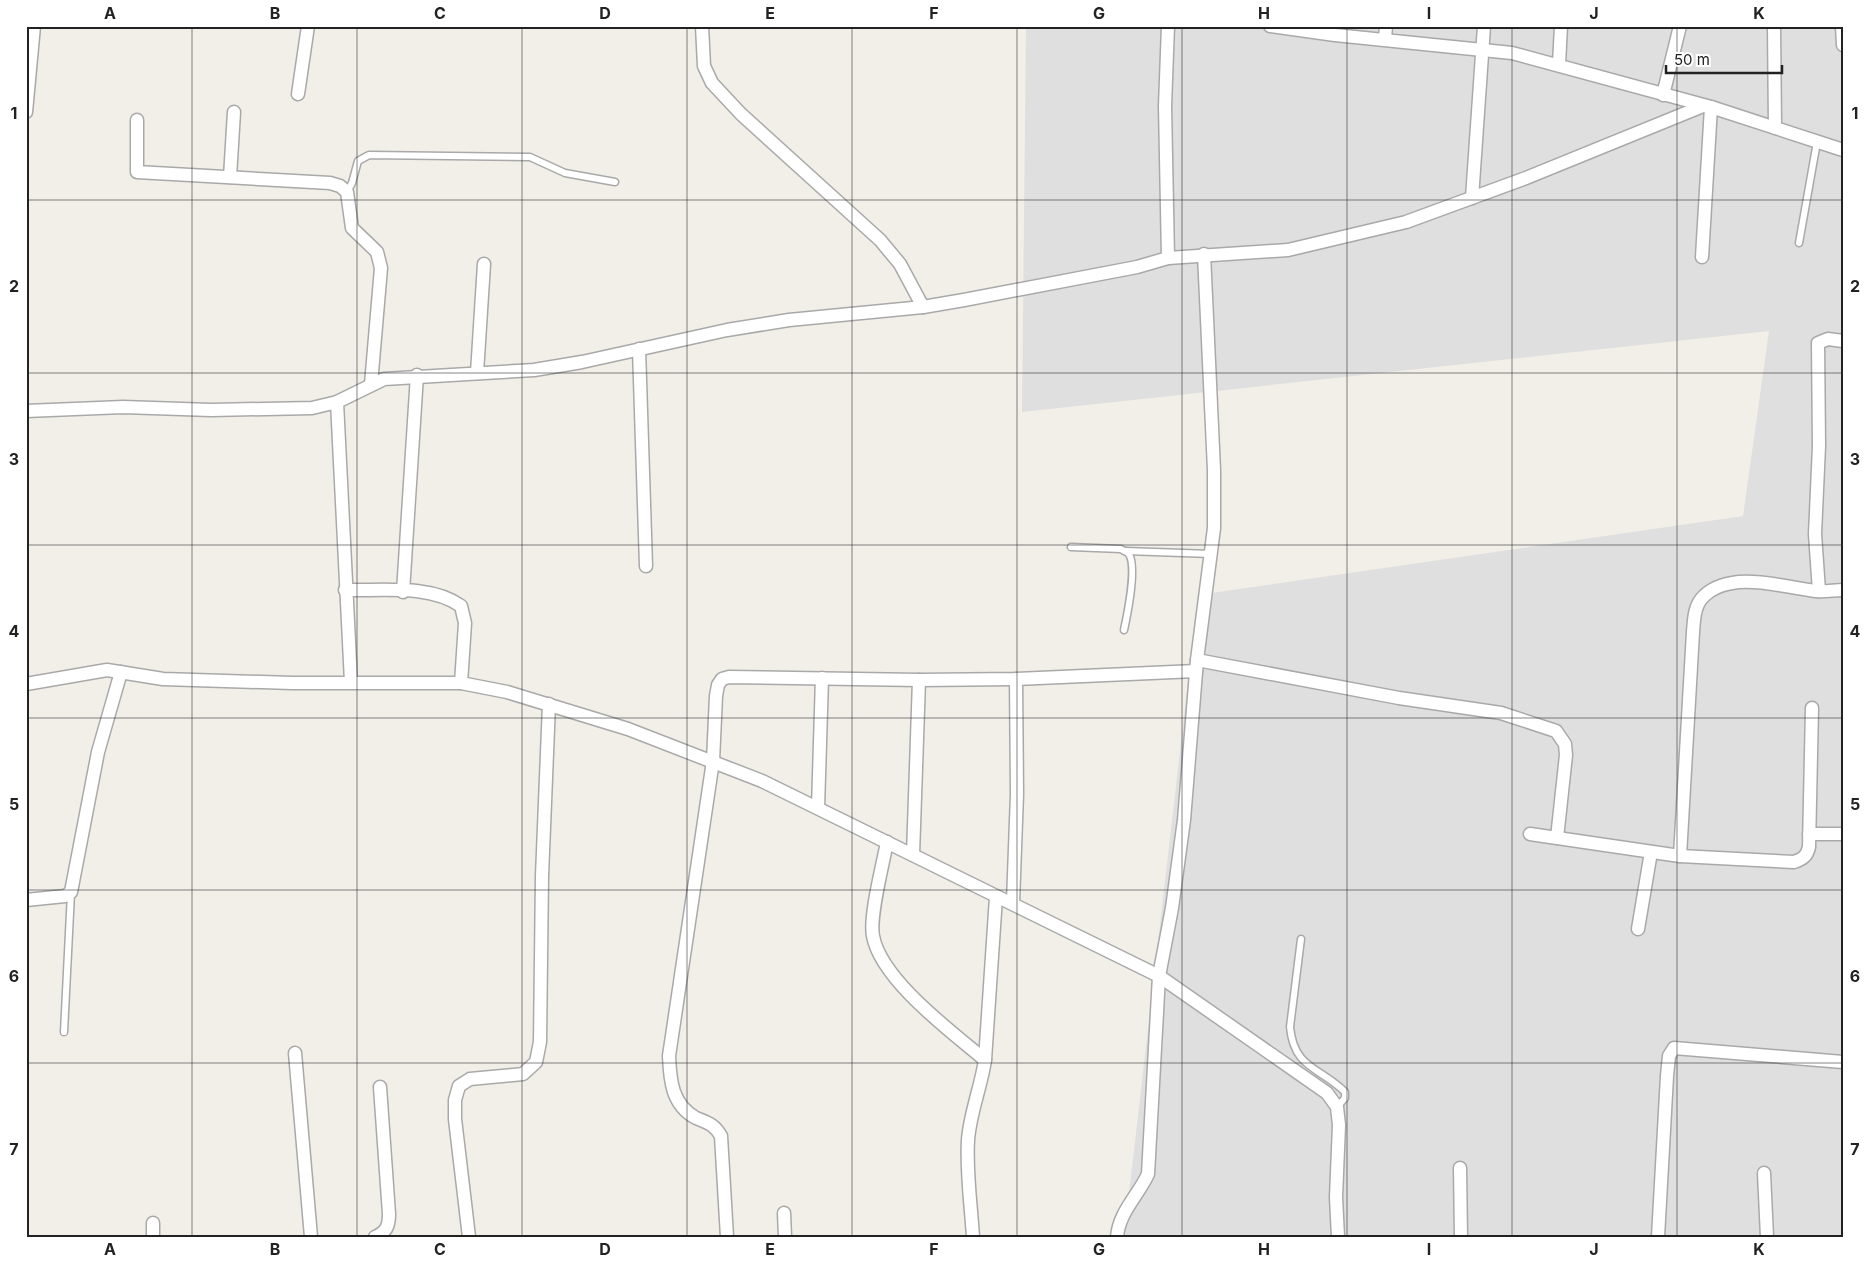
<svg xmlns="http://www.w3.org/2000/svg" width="1869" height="1263" font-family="Inter,sans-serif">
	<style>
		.residential { fill: #e0dfdf }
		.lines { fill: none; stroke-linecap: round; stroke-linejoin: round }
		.service-casing { stroke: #a9a9a9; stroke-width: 9 }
		.minor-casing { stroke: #a9a9a9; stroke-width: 15 }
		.service { stroke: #fff; stroke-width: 6 }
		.minor { stroke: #fff; stroke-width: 12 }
		.grid { fill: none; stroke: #222; stroke-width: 1; stroke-opacity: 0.55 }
		.neatline { fill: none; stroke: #222; stroke-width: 2 }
		.grid-label { font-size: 16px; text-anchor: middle; font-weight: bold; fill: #222 }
	</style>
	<rect width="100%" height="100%" fill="#f2efe9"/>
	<!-- residential -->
	<polygon class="residential" points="1026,26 1843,26 1843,1237 1124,1237 1198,595 1743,516 1769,331 1022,412"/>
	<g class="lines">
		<defs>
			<g id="service">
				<polyline points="347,192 352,183 358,161 369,155 530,157 565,173 615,182"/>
				<polyline points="1799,243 1817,142"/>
				<path d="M1071 547 1121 549C1123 551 1126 551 1128 553 1138 564 1127 616 1124 630"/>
				<polyline points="1125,551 1212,554"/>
				<path d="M1301 939 1290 1027C1294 1069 1320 1067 1345 1092V1098L1337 1107"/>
				<polyline points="64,1032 71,893"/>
			</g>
			<g id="minor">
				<polyline points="702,26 704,66 712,83 741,114 880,240 900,264 923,307"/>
				<polyline points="1270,26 1335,35 1512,53 1711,107 1843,150"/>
				<polyline points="1774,26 1775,128"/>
				<polyline points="1842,26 1843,45"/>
				<polyline points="1385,39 1386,26"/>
				<polyline points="1559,64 1561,26"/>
				<polyline points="298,94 308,26"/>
				<polyline points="1663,95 1680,26"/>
				<polyline points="26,112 34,26"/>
				<polyline points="137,120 137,172 330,183 340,186 347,192 352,228 377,252 381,268 371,384"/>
				<polyline points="230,177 234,112"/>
				<polyline points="1472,198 1484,26"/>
				<polyline points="1702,257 1711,107"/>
				<polyline points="1168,258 1165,106 1168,26"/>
				<polyline points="639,349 646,566"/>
				<polyline points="477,373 484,264"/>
				<polyline points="337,402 351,682"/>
				<polyline points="26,411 123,407 211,410 312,408 337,402 384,379 534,370 582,362 727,330 789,320 923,307 964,300 1137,267 1168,258 1288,250 1406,222 1526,178 1703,106"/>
				<path d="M345 590C382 591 430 584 461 606L465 623 461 683"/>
				<polyline points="1819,591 1815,534 1819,446 1818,343 1828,339 1843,341"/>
				<polyline points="403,592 417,375"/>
				<polyline points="1197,660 1399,698 1501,713 1556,731 1565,744 1566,755 1557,838"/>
				<polyline points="26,684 107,670 163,679 292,683 461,683 507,692 628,729 762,781 1159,976 1327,1093 1337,1107 1339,1125 1336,1197 1338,1237"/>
				<polyline points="818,808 822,678"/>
				<path d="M1530 834 1680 856 1794 862C1803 859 1807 856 1809 847L1812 708"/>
				<polyline points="1809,834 1843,834"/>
				<path d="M887 842C883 864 869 917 873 936 881 980 952 1032 985 1060"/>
				<polyline points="913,855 919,680"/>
				<path d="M1680 856 1693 632C1694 620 1694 605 1704 596 1732 570 1782 587 1816 591 1825 592 1834 590 1843 590"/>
				<polyline points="26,900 65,896 71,892 98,752 121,672"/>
				<polyline points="1013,902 1017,794 1016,679"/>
				<polyline points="1638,929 1651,852"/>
				<polyline points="295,1053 311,1237"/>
				<polyline points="1460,1168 1461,1237"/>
				<polyline points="1764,1173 1767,1237"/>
				<polyline points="784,1213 785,1237"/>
				<polyline points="153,1237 153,1223"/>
				<path d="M375 1237C386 1232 389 1227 389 1214L380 1087"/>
				<polyline points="469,1237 455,1119 455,1100 459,1086 470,1079 523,1074 536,1062 540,1042 542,876 549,704"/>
				<path d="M727 1237 721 1136C714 1124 708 1123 696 1118 672 1105 670 1081 669 1056L713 761 716 696 718 685 722 679 729 677 919 680 1016 679 1196 671"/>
				<path d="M973 1237C971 1205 966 1171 968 1140 970 1113 981 1087 985 1060L996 897"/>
				<path d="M1117 1237C1119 1212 1138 1196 1148 1174L1159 976 1172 908 1184 820 1197 660 1214 528V470L1204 254"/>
				<polyline points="1658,1237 1667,1076 1669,1056 1674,1048 1843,1062"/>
			</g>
		</defs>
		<!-- service casing -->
		<use href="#service" class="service-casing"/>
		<!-- minor casing -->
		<use href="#minor" class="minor-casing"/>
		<!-- service -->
		<use href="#service" class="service"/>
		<!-- minor -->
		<use href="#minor" class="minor"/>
	</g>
	<!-- grid -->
	<path class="grid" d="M192 26V1237M357 26V1237M522 26V1237M687 26V1237M852 26V1237M1017 26V1237M1182 26V1237M1347 26V1237M1512 26V1237M1677 26V1237M26 200H1843M26 373H1843M26 545H1843M26 718H1843M26 890H1843M26 1063H1843"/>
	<!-- border -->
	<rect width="1869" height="1263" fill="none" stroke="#ffffff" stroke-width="55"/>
	<!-- scale -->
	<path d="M1666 65v8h116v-8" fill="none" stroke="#222222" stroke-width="2.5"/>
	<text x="1674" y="65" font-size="15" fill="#222222" stroke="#ffffff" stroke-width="4" paint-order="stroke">50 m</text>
	<rect x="28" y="28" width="1814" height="1208" class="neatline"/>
	<g class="grid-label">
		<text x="110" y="19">A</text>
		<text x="275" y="19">B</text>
		<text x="440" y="19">C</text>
		<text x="605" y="19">D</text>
		<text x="770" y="19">E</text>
		<text x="934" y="19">F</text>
		<text x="1099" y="19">G</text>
		<text x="1264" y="19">H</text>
		<text x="1429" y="19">I</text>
		<text x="1594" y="19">J</text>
		<text x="1759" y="19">K</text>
		<text x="14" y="119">1</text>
		<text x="1855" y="119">1</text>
		<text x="14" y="292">2</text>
		<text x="1855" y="292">2</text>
		<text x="14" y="465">3</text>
		<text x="1855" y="465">3</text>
		<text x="14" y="637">4</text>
		<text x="1855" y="637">4</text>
		<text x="14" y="810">5</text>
		<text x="1855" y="810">5</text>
		<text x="14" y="982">6</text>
		<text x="1855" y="982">6</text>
		<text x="14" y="1155">7</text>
		<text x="1855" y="1155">7</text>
		<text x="110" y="1255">A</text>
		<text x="275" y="1255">B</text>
		<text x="440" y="1255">C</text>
		<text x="605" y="1255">D</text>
		<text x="770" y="1255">E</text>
		<text x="934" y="1255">F</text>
		<text x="1099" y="1255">G</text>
		<text x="1264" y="1255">H</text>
		<text x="1429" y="1255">I</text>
		<text x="1594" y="1255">J</text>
		<text x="1759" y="1255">K</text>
	</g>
</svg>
